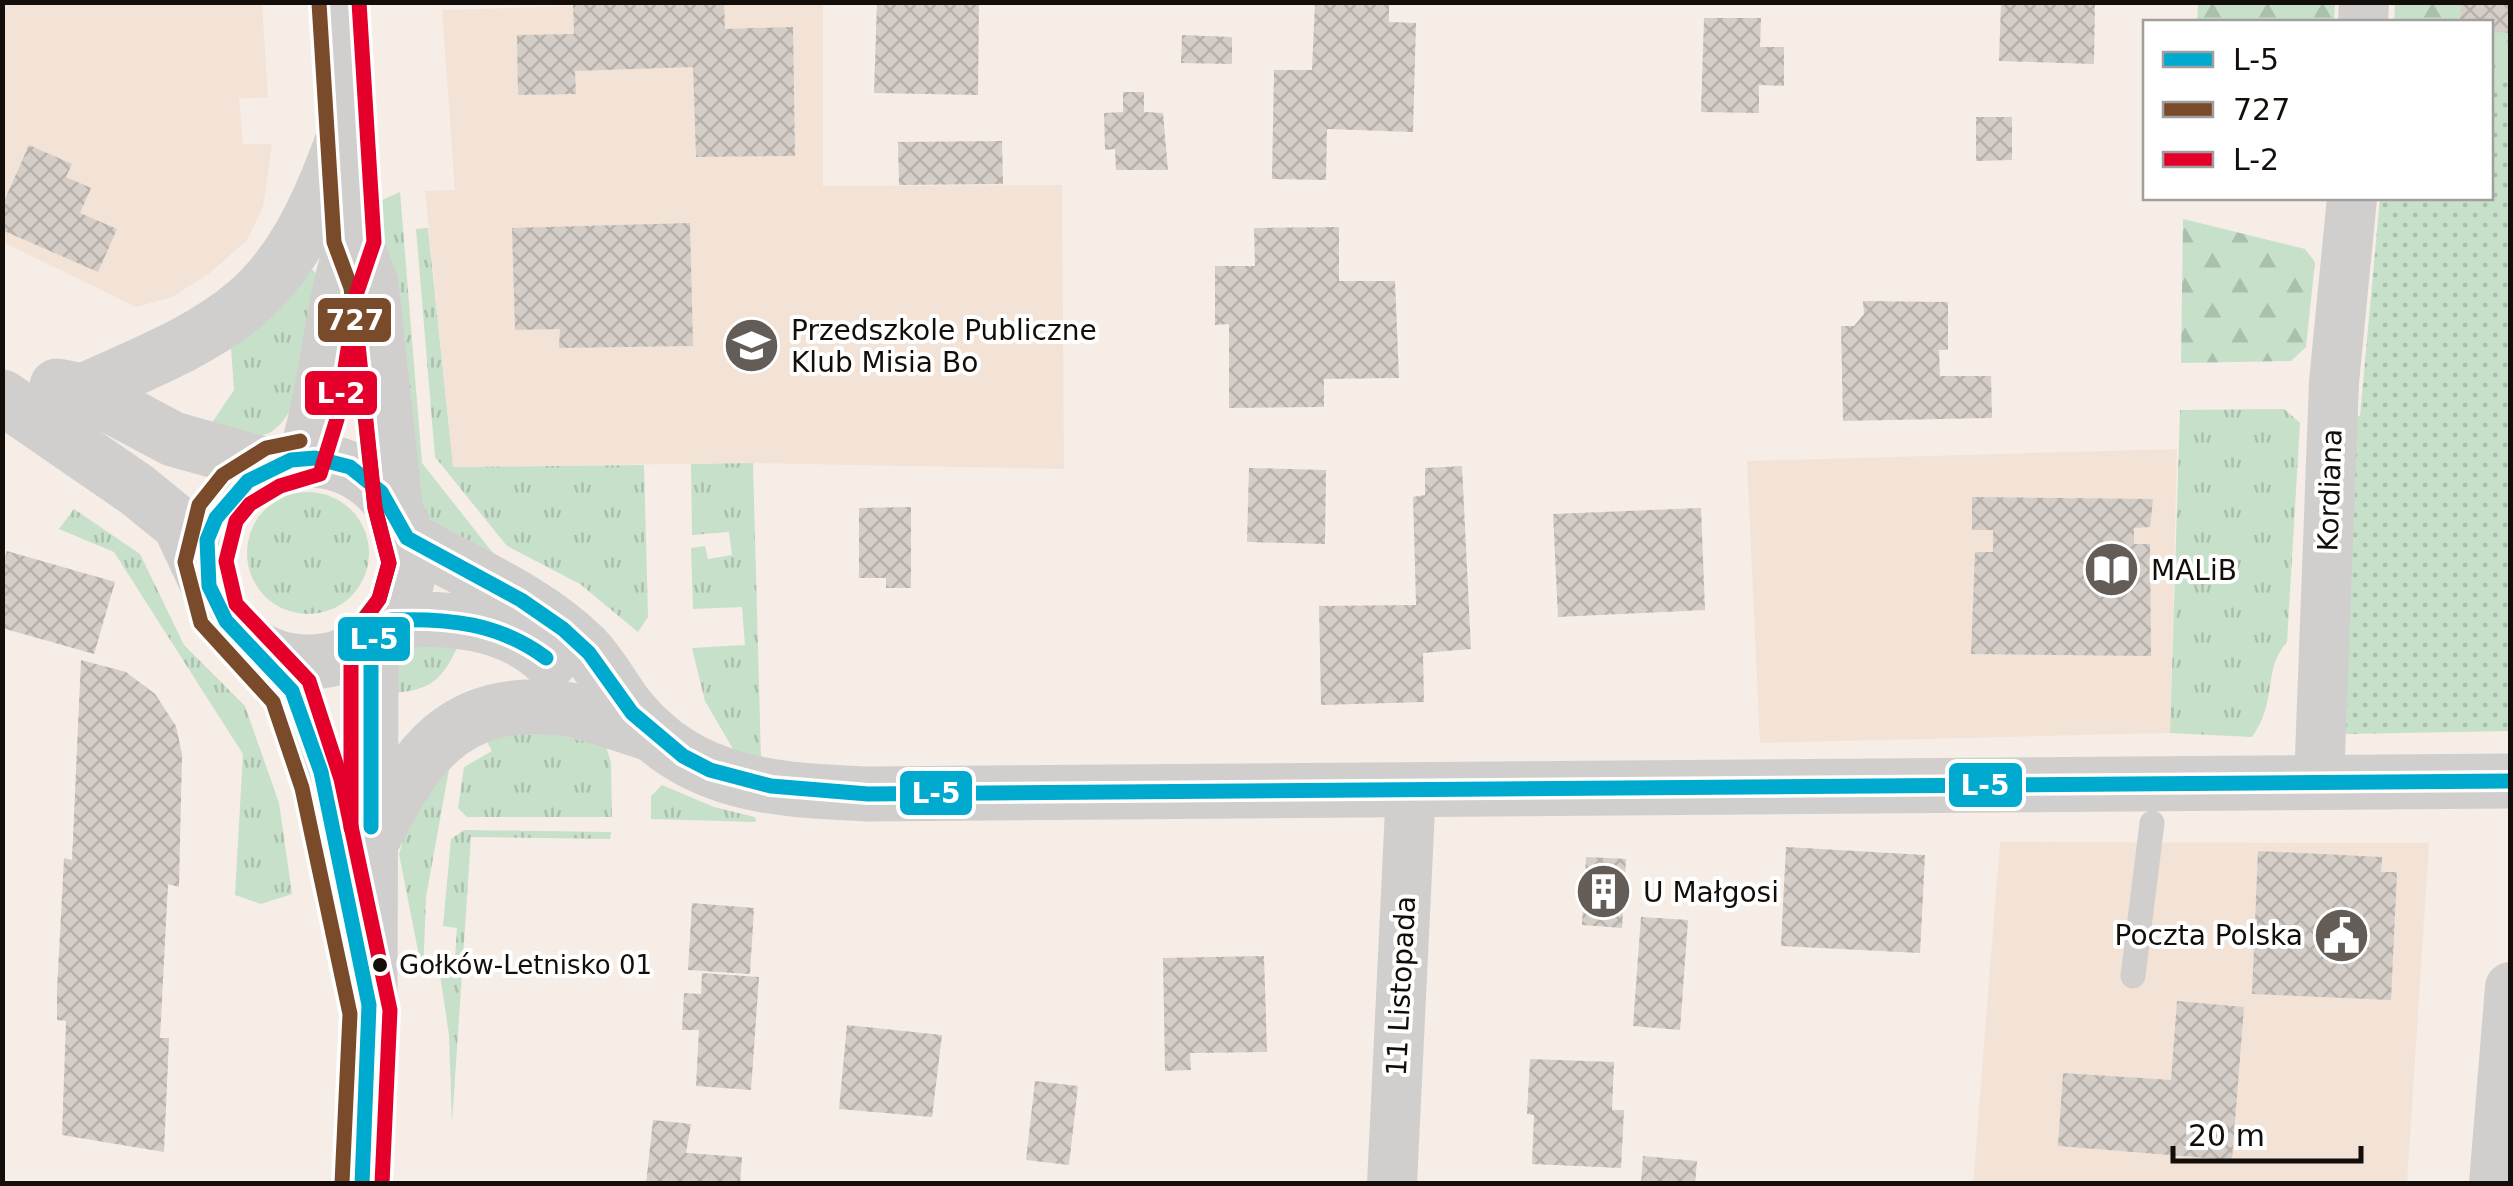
<svg xmlns="http://www.w3.org/2000/svg" width="2513" height="1186" font-family="'DejaVu Sans',sans-serif">
	<style>
		.built { fill: #f3e3d6 }
		.grass { fill: url(#grass-tufts) }
		.forest { fill: url(#forest-firs) }
		.park { fill: url(#park-dots) }
		.building { fill: url(#building-cross-hatch) }
		.lines { fill: none; stroke-linecap: round; stroke-linejoin: round }
		.lane { stroke: #d1cfcd; stroke-width: 25 }
		.street { stroke: #d1cfcd; stroke-width: 50 }
		.secondary { stroke: #d1cfcd; stroke-width: 55 }
		.bus-1-casing { stroke: #fff; stroke-width: 22 }
		.bus-2-casing { stroke: #fff; stroke-width: 22 }
		.bus-3-casing { stroke: #fff; stroke-width: 22 }
		.bus-1 { stroke: #00a9ce; stroke-width: 15 }
		.bus-2 { stroke: #7a4b2a; stroke-width: 15 }
		.bus-3 { stroke: #e4002b; stroke-width: 15 }
		.bus-dot { fill: #140e0a; stroke: #fff; stroke-width: 4 }
		.labels { text-anchor: middle; dominant-baseline: central; stroke-width: 8; stroke-linejoin: round; paint-order: stroke }
		.bus-label { font-size: 26px; fill: #140e0a; stroke: #fff; text-anchor: start }
		.poi-label { font-size: 28px; fill: #140e0a; stroke: #fff; text-anchor: start }
		.street-label { font-size: 28px; fill: #140e0a; stroke: #fff }
		.line-badge { stroke: #fff; stroke-width: 4 }
		.badge-label { font-size: 28px; text-anchor: middle; font-weight: bold; fill: #fff }
	</style>
	<defs>
		<pattern id="grass-tufts" width="24" height="20" patternUnits="userSpaceOnUse" patternTransform="scale(2.5)"><rect width="24" height="20" fill="#c7e0ca"/><path d="M3 7l-1-3M5 7V3M7 7l1-3M15 17l-1-3M17 17v-4M19 17l1-3" fill="none" stroke="#aabfac"/></pattern>
		<pattern id="forest-firs" width="22" height="20" patternUnits="userSpaceOnUse" patternTransform="scale(2.5)"><rect width="22" height="20" fill="#c7e0ca"/><path d="M5 1l3.5 6h-7zM16 11l3.5 6h-7z" fill="#aabfac"/></pattern>
		<pattern id="park-dots" width="8" height="8" patternUnits="userSpaceOnUse" patternTransform="scale(2.5)"><rect width="8" height="8" fill="#c7e0ca"/><path d="M2 2h.1M6 6h.1" fill="none" stroke="#aabfac" stroke-width="1.8" stroke-linecap="round"/></pattern>
		<pattern id="building-cross-hatch" width="8" height="8" patternUnits="userSpaceOnUse" patternTransform="scale(2.5)"><rect width="8" height="8" fill="#d5cec8"/><path d="M0 0l8 8M0 8l8-8" fill="none" stroke="#b6b0aa"/></pattern>
	</defs>
	<rect width="100%" height="100%" fill="#f6ede6"/>
	<!-- built -->
	<g class="built">
		<polygon points="2,3 262,3 268,97 239,99 243,144 272,144 263,207 247,240 210,273 172,297 136,307 3,242"/>
		<polygon points="672,3 823,3 823,186 1062,185 1064,469 753,463 453,467 425,191 455,190 442,10"/>
		<polygon points="2177,449 2170,733 1760,743 1747,461"/>
		<polygon points="2000,842 2429,843 2407,1183 1973,1184"/>
	</g>
	<!-- grass -->
	<g class="grass">
		<polygon points="400,192 422,463 497,558 434,527 419,507 389,313 380,201"/>
		<polygon points="428,228 453,467 644,465 648,617 638,632 580,584 507,546 435,457 416,229"/>
		<path d="M311 268 318 276C311 316 309 427 260 436 243 439 222 434 205 433L234 390 231 348 275 312Z"/>
		<path d="M2284 409 2300 423 2287 642C2262 670 2278 701 2252 737L2170 733 2180 410Z"/>
		<polygon points="753,463 761,759 733,749 705,701 692,648 745,645 742,607 693,609 691,548 705,546 708,559 732,555 729,532 692,535 691,464"/>
		<circle cx="308" cy="553" r="61"/>
		<polygon points="74,509 140,554 184,645 245,706 279,803 292,894 261,904 235,895 243,754 114,552 59,529"/>
		<path d="M463 635C443 680 433 693 381 693L393 644Z"/>
		<polygon points="518,726 606,746 611,763 612,817 467,817 458,808 464,767 492,751 484,736"/>
		<polygon points="450,764 426,897 423,976 399,854 410,818"/>
		<polygon points="662,785 714,807 755,817 756,822 651,819 651,796"/>
		<polygon points="464,830 611,832 610,839 471,837 452,1123 449,1035 440,975 454,975 457,928 443,926 451,839"/>
	</g>
	<!-- forest -->
	<g class="forest">
		<polygon points="2198,3 2335,3 2334,22 2197,22"/>
		<polygon points="2395,3 2510,3 2510,81 2491,79 2490,22 2394,22"/>
		<polygon points="2183,219 2305,249 2315,262 2306,347 2291,361 2181,363"/>
	</g>
	<!-- park -->
	<polygon class="park" points="2491,79 2510,81 2510,731 2346,734 2352,416 2360,416 2380,198 2490,198"/>
	<!-- building -->
	<g class="building">
		<polygon points="724,2 725,29 793,27 795,156 696,157 693,67 575,71 576,94 518,95 517,35 574,34 573,5"/>
		<polygon points="877,2 979,2 978,95 874,93"/>
		<polygon points="1315,2 1389,2 1389,22 1416,23 1413,132 1327,129 1326,180 1272,179 1274,70 1312,70"/>
		<polygon points="2001,2 2095,2 2094,64 1999,61"/>
		<polygon points="2461,2 2510,2 2510,33 2490,32 2490,22 2460,22"/>
		<polygon points="1704,18 1761,18 1760,47 1784,47 1784,86 1759,85 1759,113 1701,112"/>
		<polygon points="1182,35 1232,37 1232,64 1181,63"/>
		<polygon points="1123,92 1144,92 1144,112 1163,113 1168,170 1116,170 1115,149 1105,150 1104,113 1123,112"/>
		<polygon points="1976,117 2012,117 2012,160 1976,161"/>
		<polygon points="1002,141 1003,184 899,185 898,142"/>
		<polygon points="29,145 72,164 66,177 91,188 80,213 117,229 98,272 2,230 2,206"/>
		<polygon points="690,223 693,346 559,348 560,329 515,330 512,228"/>
		<polygon points="1339,227 1339,281 1395,281 1399,378 1324,379 1324,407 1229,408 1229,324 1215,325 1215,266 1255,266 1254,228"/>
		<polygon points="1863,301 1948,302 1948,350 1939,350 1940,376 1991,376 1992,418 1843,421 1841,326 1854,326 1864,314"/>
		<polygon points="1462,466 1471,649 1423,653 1424,702 1321,705 1319,606 1416,605 1413,497 1425,495 1425,468"/>
		<polygon points="1249,468 1326,470 1325,544 1247,542"/>
		<polygon points="1972,497 2153,499 2150,527 2134,528 2134,544 2150,544 2151,656 1971,654 1975,552 1993,552 1993,530 1972,530"/>
		<polygon points="911,507 911,588 886,588 886,578 859,578 859,508"/>
		<polygon points="1701,508 1705,610 1558,617 1553,514"/>
		<polygon points="7,551 115,582 94,654 2,628 2,567"/>
		<polygon points="81,660 126,672 155,694 176,726 182,754 179,887 168,884 160,1038 169,1038 164,1152 62,1135 66,1021 57,1020 57,990 64,858 72,860"/>
		<polygon points="1786,847 1925,855 1920,953 1781,946"/>
		<polygon points="2258,851 2382,857 2381,872 2397,872 2391,1000 2252,994"/>
		<polygon points="1586,857 1626,859 1622,928 1582,925"/>
		<polygon points="692,903 754,908 750,974 688,970"/>
		<polygon points="1641,917 1688,920 1680,1030 1633,1026"/>
		<polygon points="1264,956 1267,1052 1190,1053 1191,1070 1165,1071 1163,958"/>
		<polygon points="702,973 759,977 751,1090 696,1086 699,1030 682,1030 684,993 701,994"/>
		<polygon points="2177,1001 2244,1007 2232,1160 2058,1146 2063,1073 2171,1080"/>
		<polygon points="847,1025 942,1035 932,1117 839,1109"/>
		<polygon points="1530,1059 1614,1062 1612,1110 1624,1110 1621,1168 1532,1164 1534,1115 1527,1114"/>
		<polygon points="1035,1081 1078,1086 1069,1165 1026,1160"/>
		<polygon points="653,1120 691,1124 686,1153 742,1157 740,1184 646,1184"/>
		<polygon points="1643,1156 1697,1161 1695,1184 1641,1184"/>
	</g>
	<g class="lines">
		<!-- lane -->
		<polyline class="lane" points="2133,976 2152,823"/>
		<!-- street -->
		<g class="street">
			<polyline points="2363,22 2364,2"/>
			<polyline points="2319,783 2334,382 2352,198"/>
			<polyline points="1392,1184 1411,789"/>
			<polyline points="2494,1184 2510,987"/>
		</g>
		<!-- secondary -->
		<g class="secondary">
			<polyline points="339,2 354,239 371,283 395,506"/>
			<polyline points="57,386 83,391 173,439 273,467"/>
			<path d="M83 391C233 325 283 305 342 142"/>
			<polyline points="2,397 137,490 180,525 209,587"/>
			<circle cx="308" cy="561" r="101"/>
			<path d="M304 461C328 389 329 312 354 239"/>
			<path d="M407 538C464 571 534 599 582 646 602 665 614 692 632 713 694 787 779 790 868 794L2510 781"/>
			<path d="M391 620C448 617 507 620 550 661"/>
			<polyline points="252,649 291,691 305,726 349,922"/>
			<path d="M373 839C415 757 453 697 557 708 589 711 623 726 654 735"/>
			<polyline points="362,1184 370,1012 371,642"/>
		</g>
		<defs>
			<g id="bus-1">
				<path d="M371 827V642L391 620C449 618 499 623 546 658"/>
				<polyline points="362,1184 369,1005 321,772 292,691 226,621 209,586 207,540 216,518 248,481 291,460 315,458 350,467 381,492 407,538 521,600 563,629 589,653 632,713 683,756 710,770 771,786 868,794 2510,781"/>
			</g>
			<g id="bus-2">
				<polyline points="319,3 334,242 351,288 375,508 389,563 379,599 356,629"/>
				<polyline points="300,441 266,448 223,475 199,505 185,562 201,623 273,702 302,788 350,1014 342,1183"/>
			</g>
			<g id="bus-3">
				<polyline points="359,2 374,242 357,292 337,419 320,474 280,486 250,504 236,521 226,561 236,604 309,681 341,779 390,1010 382,1184"/>
				<polyline points="351,828 351,639 379,599 389,563 375,508 354,306"/>
			</g>
		</defs>
		<!-- bus-1 casing -->
		<use href="#bus-1" class="bus-1-casing"/>
		<!-- bus-2 casing -->
		<use href="#bus-2" class="bus-2-casing"/>
		<!-- bus-3 casing -->
		<use href="#bus-3" class="bus-3-casing"/>
		<!-- bus-1 -->
		<use href="#bus-1" class="bus-1"/>
		<!-- bus-2 -->
		<use href="#bus-2" class="bus-2"/>
		<!-- bus-3 -->
		<use href="#bus-3" class="bus-3"/>
	</g>
	<!-- icons -->
	<defs>
		<symbol id="school-disc" viewBox="-11 -11 22 22"><circle r="9.5" fill="#635c57" stroke="#fff"/><path d="M0-5L7-2L0 1L-7-2ZM-4 1L0 2.5L4 1V4Q0 6-4 4Z" fill="#fff"/></symbol>
		<symbol id="library-disc" viewBox="-11 -11 22 22"><circle r="9.5" fill="#635c57" stroke="#fff"/><path d="M-6-4Q-3-5.5-.7-3.5V5Q-3 3-6 4ZM6-4Q3-5.5 .7-3.5V5Q3 3 6 4Z" fill="#fff"/></symbol>
		<symbol id="building-disc" viewBox="-11 -11 22 22"><circle r="9.5" fill="#635c57" stroke="#fff"/><path d="M-4-6H4V6H1V3H-1V6H-4ZM-2.5-4.3h1.7v1.8h-1.7ZM.8-4.3h1.7v1.8H.8ZM-2.5-1h1.7V.8h-1.7ZM.8-1h1.7V.8H.8Z" fill="#fff"/></symbol>
		<symbol id="civic-disc" viewBox="-11 -11 22 22"><circle r="9.5" fill="#635c57" stroke="#fff"/><path d="M-.6-6.5H3V-4.5H.6V-3L4-1V1h2V6H-6V1h2V-1L-.6-3ZM-1.2 2.5V6h2.4V2.5Z" fill="#fff"/></symbol>
	</defs>
	<g fill-rule="evenodd">
		<use href="#school-disc" x="720" y="314" width="63" height="63"/>
		<use href="#library-disc" x="2080" y="538" width="63" height="63"/>
		<use href="#building-disc" x="1572" y="860" width="63" height="63"/>
		<use href="#civic-disc" x="2310" y="904" width="63" height="63"/>
	</g>
	<!-- markers -->
	<circle class="bus-dot" cx="380" cy="965" r="9"/>
	<g class="labels">
		<!-- bus labels -->
		<g class="bus-label">
			<text x="399" y="965">Gołków-Letnisko 01</text>
		</g>
		<!-- poi labels -->
		<g class="poi-label">
			<text x="791" y="330">Przedszkole Publiczne<tspan x="791" dy="32">Klub Misia Bo</tspan></text>
			<text x="2151" y="570">MALiB</text>
			<text x="1643" y="892">U Małgosi</text>
			<text x="2303" y="935" text-anchor="end">Poczta Polska</text>
		</g>
		<!-- street labels -->
		<g class="street-label">
			<text transform="translate(2330 490) rotate(-88)">Kordiana</text>
			<text transform="translate(1401 986) rotate(-87)">11 Listopada</text>
		</g>
	</g>
	<g class="line-badge">
		<rect x="316" y="296" width="77" height="48" rx="10" fill="#7a4b2a"/>
		<rect x="303" y="369" width="76" height="48" rx="10" fill="#e4002b"/>
		<rect x="336" y="615" width="76" height="48" rx="10" fill="#00a9ce"/>
		<rect x="1947" y="761" width="77" height="48" rx="10" fill="#00a9ce"/>
		<rect x="898" y="769" width="76" height="48" rx="10" fill="#00a9ce"/>
	</g>
	<g class="badge-label">
		<text x="355" y="330">727</text>
		<text x="341" y="403">L-2</text>
		<text x="374" y="649">L-5</text>
		<text x="1985" y="795">L-5</text>
		<text x="936" y="803">L-5</text>
	</g>
	<!-- border -->
	<rect width="2513" height="1186" fill="none" stroke="#140e0a" stroke-width="10"/>
	<!-- legend -->
	<rect x="2143" y="20" width="350" height="180" fill="#ffffff" stroke="#a19f9d" stroke-width="2.5"/>
	<rect x="2163" y="52" width="50" height="15" fill="#00a9ce" stroke="#a19f9d" stroke-width="2.5"/>
	<text x="2233" y="70" font-size="30" fill="#140e0a">L-5</text>
	<rect x="2163" y="102" width="50" height="15" fill="#7a4b2a" stroke="#a19f9d" stroke-width="2.5"/>
	<text x="2233" y="120" font-size="30" fill="#140e0a">727</text>
	<rect x="2163" y="152" width="50" height="15" fill="#e4002b" stroke="#a19f9d" stroke-width="2.5"/>
	<text x="2233" y="170" font-size="30" fill="#140e0a">L-2</text>
	<!-- scale -->
	<path d="M2173 1146v15h188v-15" fill="none" stroke="#140e0a" stroke-width="5"/>
	<text x="2188" y="1146" font-size="30" fill="#140e0a" stroke="#ffffff" stroke-width="8" paint-order="stroke">20 m</text>
</svg>
